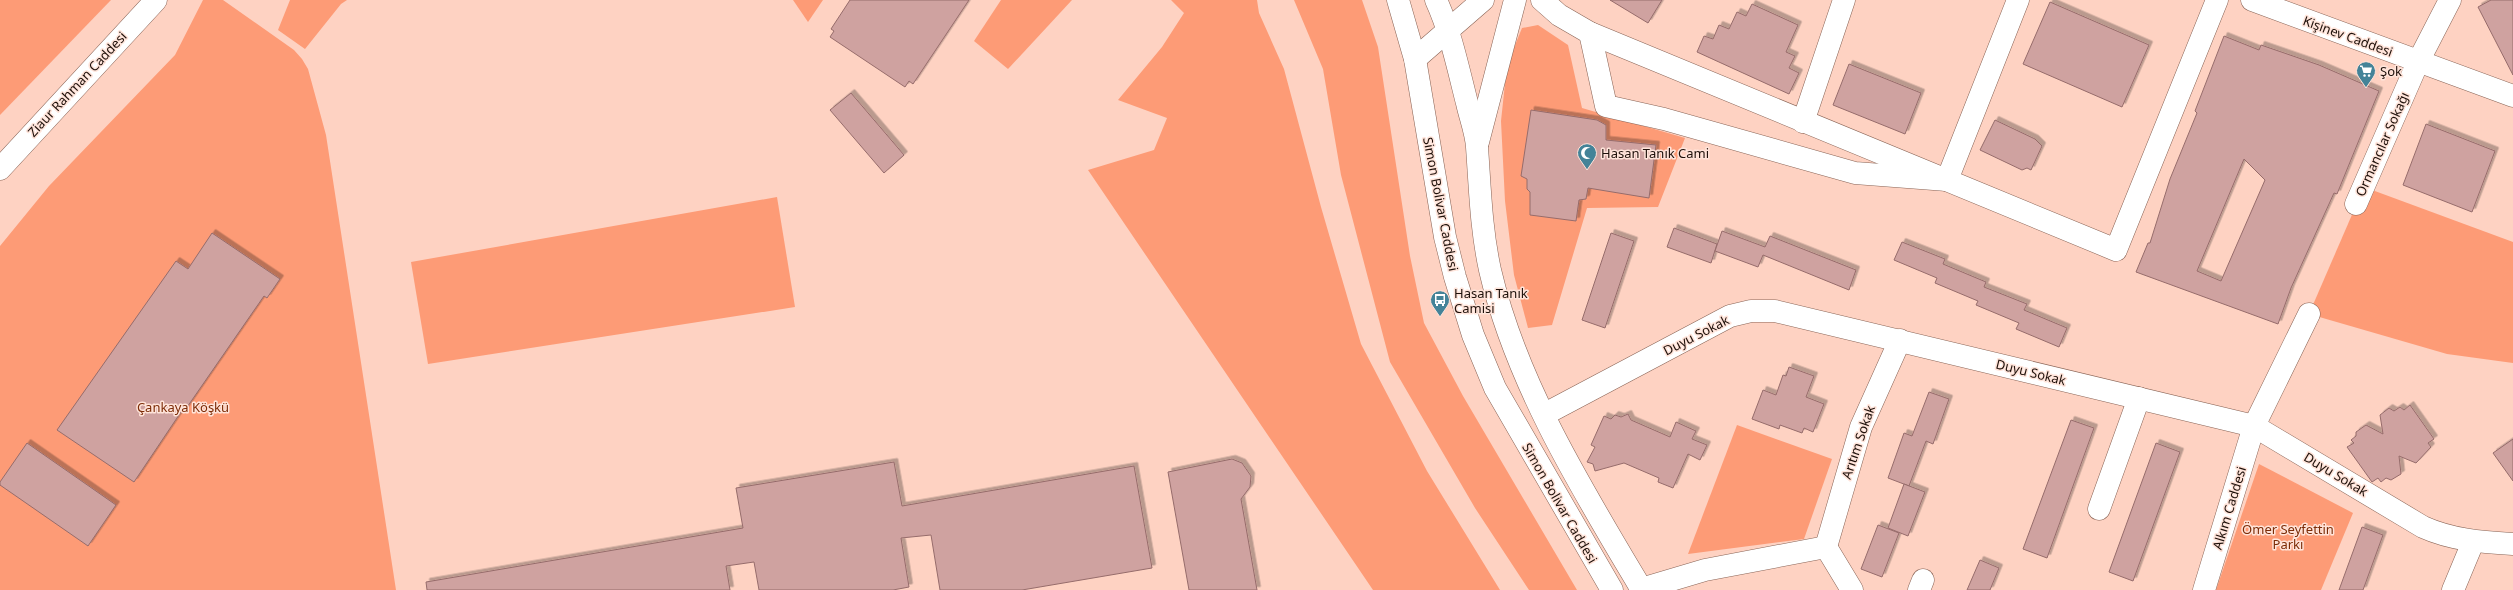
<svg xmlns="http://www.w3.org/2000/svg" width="2513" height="590" font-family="'Noto Sans',sans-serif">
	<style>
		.green { fill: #fd9b76 }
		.building { fill: #cfa2a0; stroke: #966c6b; fill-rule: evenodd; filter: url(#shadow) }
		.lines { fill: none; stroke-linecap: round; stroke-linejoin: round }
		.minor-casing { stroke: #896456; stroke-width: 23 }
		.major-casing { stroke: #896456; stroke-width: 23 }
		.minor { stroke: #fff; stroke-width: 22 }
		.major { stroke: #fff; stroke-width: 22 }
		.labels { text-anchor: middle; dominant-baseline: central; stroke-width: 3; stroke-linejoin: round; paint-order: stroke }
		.street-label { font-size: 13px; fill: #1e100a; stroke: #ffe4da }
		.poi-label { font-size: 13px; fill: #1e100a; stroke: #ffe4da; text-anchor: start }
		.park-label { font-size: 13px; fill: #7c2c07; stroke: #ffe4da }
	</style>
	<defs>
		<filter id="shadow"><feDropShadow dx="3.5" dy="-3.5" stdDeviation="0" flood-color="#0004"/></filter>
	</defs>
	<rect width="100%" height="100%" fill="#fed2c2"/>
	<!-- green -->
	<g class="green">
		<polygon points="0,0 111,0 0,115"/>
		<polygon points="203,0 223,0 294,50 302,59 308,69 326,135 396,590 0,590 0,246 49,186 175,55"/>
		<polygon points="290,0 347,0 341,4 305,49 278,30"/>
		<polygon points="793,0 823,0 808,22"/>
		<polygon points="1001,0 1072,0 1008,69 974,41"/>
		<polygon points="1171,0 1257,0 1259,13 1284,69 1321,207 1361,344 1427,471 1500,590 1373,590 1088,170 1154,150 1167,118 1118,100 1162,47 1184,13"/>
		<polygon points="1294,0 1362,0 1378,47 1410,256 1424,323 1463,396 1577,590 1529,590 1475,508 1390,362 1341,175 1323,69"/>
		<polygon points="1538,25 1568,45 1582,108 1685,138 1658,207 1587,208 1552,325 1528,328 1514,275 1505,201 1501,121 1507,65 1522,28"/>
		<polygon points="2364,187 2513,242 2513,363 2447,354 2309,314"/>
		<polygon points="777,197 795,307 428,364 411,262"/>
		<polygon points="1737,425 1832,459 1804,539 1688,554"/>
		<polygon points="2259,464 2353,513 2321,590 2216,590"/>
	</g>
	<!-- building -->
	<g class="building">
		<polygon points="850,0 969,0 913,84 909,81 905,87 830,37 834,31 831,29"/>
		<polygon points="1610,0 1662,0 1648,23"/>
		<polygon points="2491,0 2513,0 2513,75 2478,7"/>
		<polygon points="2050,2 2149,45 2122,107 2023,64"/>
		<polygon points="1752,4 1798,25 1786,52 1795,56 1789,68 1799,73 1789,94 1697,52 1704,36 1713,39 1719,25 1729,29 1737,12 1746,16"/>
		<path d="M2224 36 2259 50 2261 45 2319 65 2379 91 2337 194 2334 193 2291 288 2278 324 2136 272 2148 243H2150L2170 179 2197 113 2195 111ZM2244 159 2265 180 2221 281 2197 271Z"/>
		<polygon points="1849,64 1921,93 1905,134 1833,105"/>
		<polygon points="851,93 904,155 884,173 830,110"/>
		<polygon points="1531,110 1597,120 1606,125 1606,140 1656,145 1649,198 1588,188 1586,199 1579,200 1576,221 1530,215 1530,192 1527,189 1527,179 1521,176"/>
		<polygon points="1995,120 2035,139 2042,146 2031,170 2027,168 2022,170 1980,150"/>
		<polygon points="2426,124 2495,151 2472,212 2403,185"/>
		<polygon points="1674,228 1717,244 1711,263 1667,247"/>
		<polygon points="1722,231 1765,247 1770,236 1856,270 1849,290 1763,255 1758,267 1715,251"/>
		<polygon points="212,233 280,279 267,298 264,296 183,413 181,412 134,482 57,430 176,261 188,269"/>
		<polygon points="1611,233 1634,241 1605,328 1582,320"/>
		<polygon points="1902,242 1945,259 1943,264 1986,282 1984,287 2027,304 2024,310 2067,328 2059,347 2016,329 2019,323 1976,305 1978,301 1935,283 1937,278 1894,260"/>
		<polygon points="1789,367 1814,376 1806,397 1824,404 1813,432 1804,428 1802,433 1780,425 1779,429 1752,419 1763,390 1776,395 1783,375 1786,376"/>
		<polygon points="1929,392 1949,399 1933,444 1926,441 1909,486 1888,478 1904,433 1912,436"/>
		<polygon points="2410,405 2434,439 2428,443 2431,447 2416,463 2399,456 2401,474 2391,480 2386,478 2381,482 2378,478 2372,482 2347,447 2354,443 2351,440 2356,436 2356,432 2366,425 2383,434 2380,415 2389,408 2394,411 2400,407 2404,410"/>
		<polygon points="1628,414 1631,420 1670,437 1676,422 1696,431 1692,439 1707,445 1700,460 1688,454 1673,488 1658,482 1659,478 1624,463 1595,471 1593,464 1587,462 1595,447 1591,445 1604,416 1611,419 1615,415 1621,417"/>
		<polygon points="2071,420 2094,428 2047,558 2023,549"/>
		<polygon points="2513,439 2513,481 2493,453"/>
		<polygon points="27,443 116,505 88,546 0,485 0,482"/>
		<polygon points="2156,443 2180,452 2133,581 2109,572"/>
		<polygon points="1232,459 1242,463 1251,476 1250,487 1241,499 1257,590 1189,590 1168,472"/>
		<polygon points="894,462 902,506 1134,466 1152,568 1022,590 940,590 931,535 901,538 909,587 893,590 759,590 754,562 726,566 730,590 427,590 426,582 743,528 736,488"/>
		<polygon points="1904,484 1925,492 1908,536 1888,528"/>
		<polygon points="1878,525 1899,533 1882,577 1861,569"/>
		<polygon points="2362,527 2383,535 2363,590 2339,590"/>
		<polygon points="1980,560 1999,568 1990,590 1967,590"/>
	</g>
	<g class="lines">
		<defs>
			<g id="minor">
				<polyline points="1542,0 1559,15 1590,33 2116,250 2217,0"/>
				<polyline points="2252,0 2513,96"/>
				<polyline points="1590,33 1606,106 1664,119 1855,173 1947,180 2018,0"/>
				<polyline points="1803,122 1844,0"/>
				<polyline points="2356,204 2418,62 2450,0"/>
				<path d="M1545 414 1730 316 1751 311H1775L2254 426 2423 527C2452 540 2481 542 2513 544"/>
				<polyline points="2099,509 2139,398"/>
				<polyline points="1826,547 1861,427 1900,340"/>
				<polyline points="1641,589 1705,570 1826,547 1852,590"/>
				<polyline points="1919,590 1923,580"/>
				<polyline points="2204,590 2254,426 2309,314"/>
				<polyline points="2453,590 2473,542"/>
			</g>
			<g id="major">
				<polyline points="1398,0 1415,59 1445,237 1455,277 1473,335 1495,388 1612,590"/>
				<path d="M1436 0C1451 33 1458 68 1467 103 1470 117 1476 132 1477 147 1480 188 1481 229 1490 270 1516 383 1583 491 1642 590"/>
				<polyline points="1415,59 1483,0"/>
				<polyline points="1478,142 1515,0"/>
				<polyline points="0,169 156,0"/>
			</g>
		</defs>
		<!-- minor casing -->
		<use href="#minor" class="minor-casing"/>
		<!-- major casing -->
		<use href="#major" class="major-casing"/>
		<!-- minor -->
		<use href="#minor" class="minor"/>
		<!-- major -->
		<use href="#major" class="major"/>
	</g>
	<!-- icons -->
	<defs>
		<symbol id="supermarket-pin" viewBox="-11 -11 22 30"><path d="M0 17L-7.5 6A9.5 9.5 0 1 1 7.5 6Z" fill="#448398" stroke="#ffe4da"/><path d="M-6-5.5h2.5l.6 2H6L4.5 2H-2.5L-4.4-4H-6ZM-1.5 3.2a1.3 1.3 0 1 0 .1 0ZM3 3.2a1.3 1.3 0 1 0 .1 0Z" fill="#fff"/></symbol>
		<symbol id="mosque-pin" viewBox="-11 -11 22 30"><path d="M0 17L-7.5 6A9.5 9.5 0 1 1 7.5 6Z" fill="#448398" stroke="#ffe4da"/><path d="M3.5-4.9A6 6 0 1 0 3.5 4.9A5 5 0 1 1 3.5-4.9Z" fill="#fff"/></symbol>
		<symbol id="bus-pin" viewBox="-11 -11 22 30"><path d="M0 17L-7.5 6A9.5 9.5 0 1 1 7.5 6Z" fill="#448398" stroke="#ffe4da"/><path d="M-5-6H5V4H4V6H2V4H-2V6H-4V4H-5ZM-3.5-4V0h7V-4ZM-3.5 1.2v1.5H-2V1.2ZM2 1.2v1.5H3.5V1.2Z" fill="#fff"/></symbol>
	</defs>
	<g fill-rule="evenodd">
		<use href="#supermarket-pin" x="2355" y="60" width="22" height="30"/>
		<use href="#mosque-pin" x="1576" y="142" width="22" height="30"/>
		<use href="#bus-pin" x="1429" y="289" width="22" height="30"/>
	</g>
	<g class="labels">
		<!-- street labels -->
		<g class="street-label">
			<text transform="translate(2348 36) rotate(20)">Kişinev Caddesi</text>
			<text transform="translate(77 84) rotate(-47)">Ziaur Rahman Caddesi</text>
			<text transform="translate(2382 144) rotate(-66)">Ormancılar Sokağı</text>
			<text transform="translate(1441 204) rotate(79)">Simon Bolivar Caddesi</text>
			<text transform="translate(1696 335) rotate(-27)">Duyu Sokak</text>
			<text transform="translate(2031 372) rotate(14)">Duyu Sokak</text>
			<text transform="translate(1858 442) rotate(-71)">Arıtım Sokak</text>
			<text transform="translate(2336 474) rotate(31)">Duyu Sokak</text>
			<text transform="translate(1560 503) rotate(60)">Simon Bolivar Caddesi</text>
			<text transform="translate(2229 508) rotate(-73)">Alkım Caddesi</text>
		</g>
		<!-- poi labels -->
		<g class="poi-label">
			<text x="2380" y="71">Şok</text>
			<text x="1601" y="153">Hasan Tanık Cami</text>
			<text x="1454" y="293">Hasan Tanık<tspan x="1454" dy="15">Camisi</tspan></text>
		</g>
		<!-- park labels -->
		<g class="park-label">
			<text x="183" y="407">Çankaya Köşkü</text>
			<text x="2288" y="529">Ömer Seyfettin<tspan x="2288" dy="15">Parkı</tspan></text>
		</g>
	</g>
</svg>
